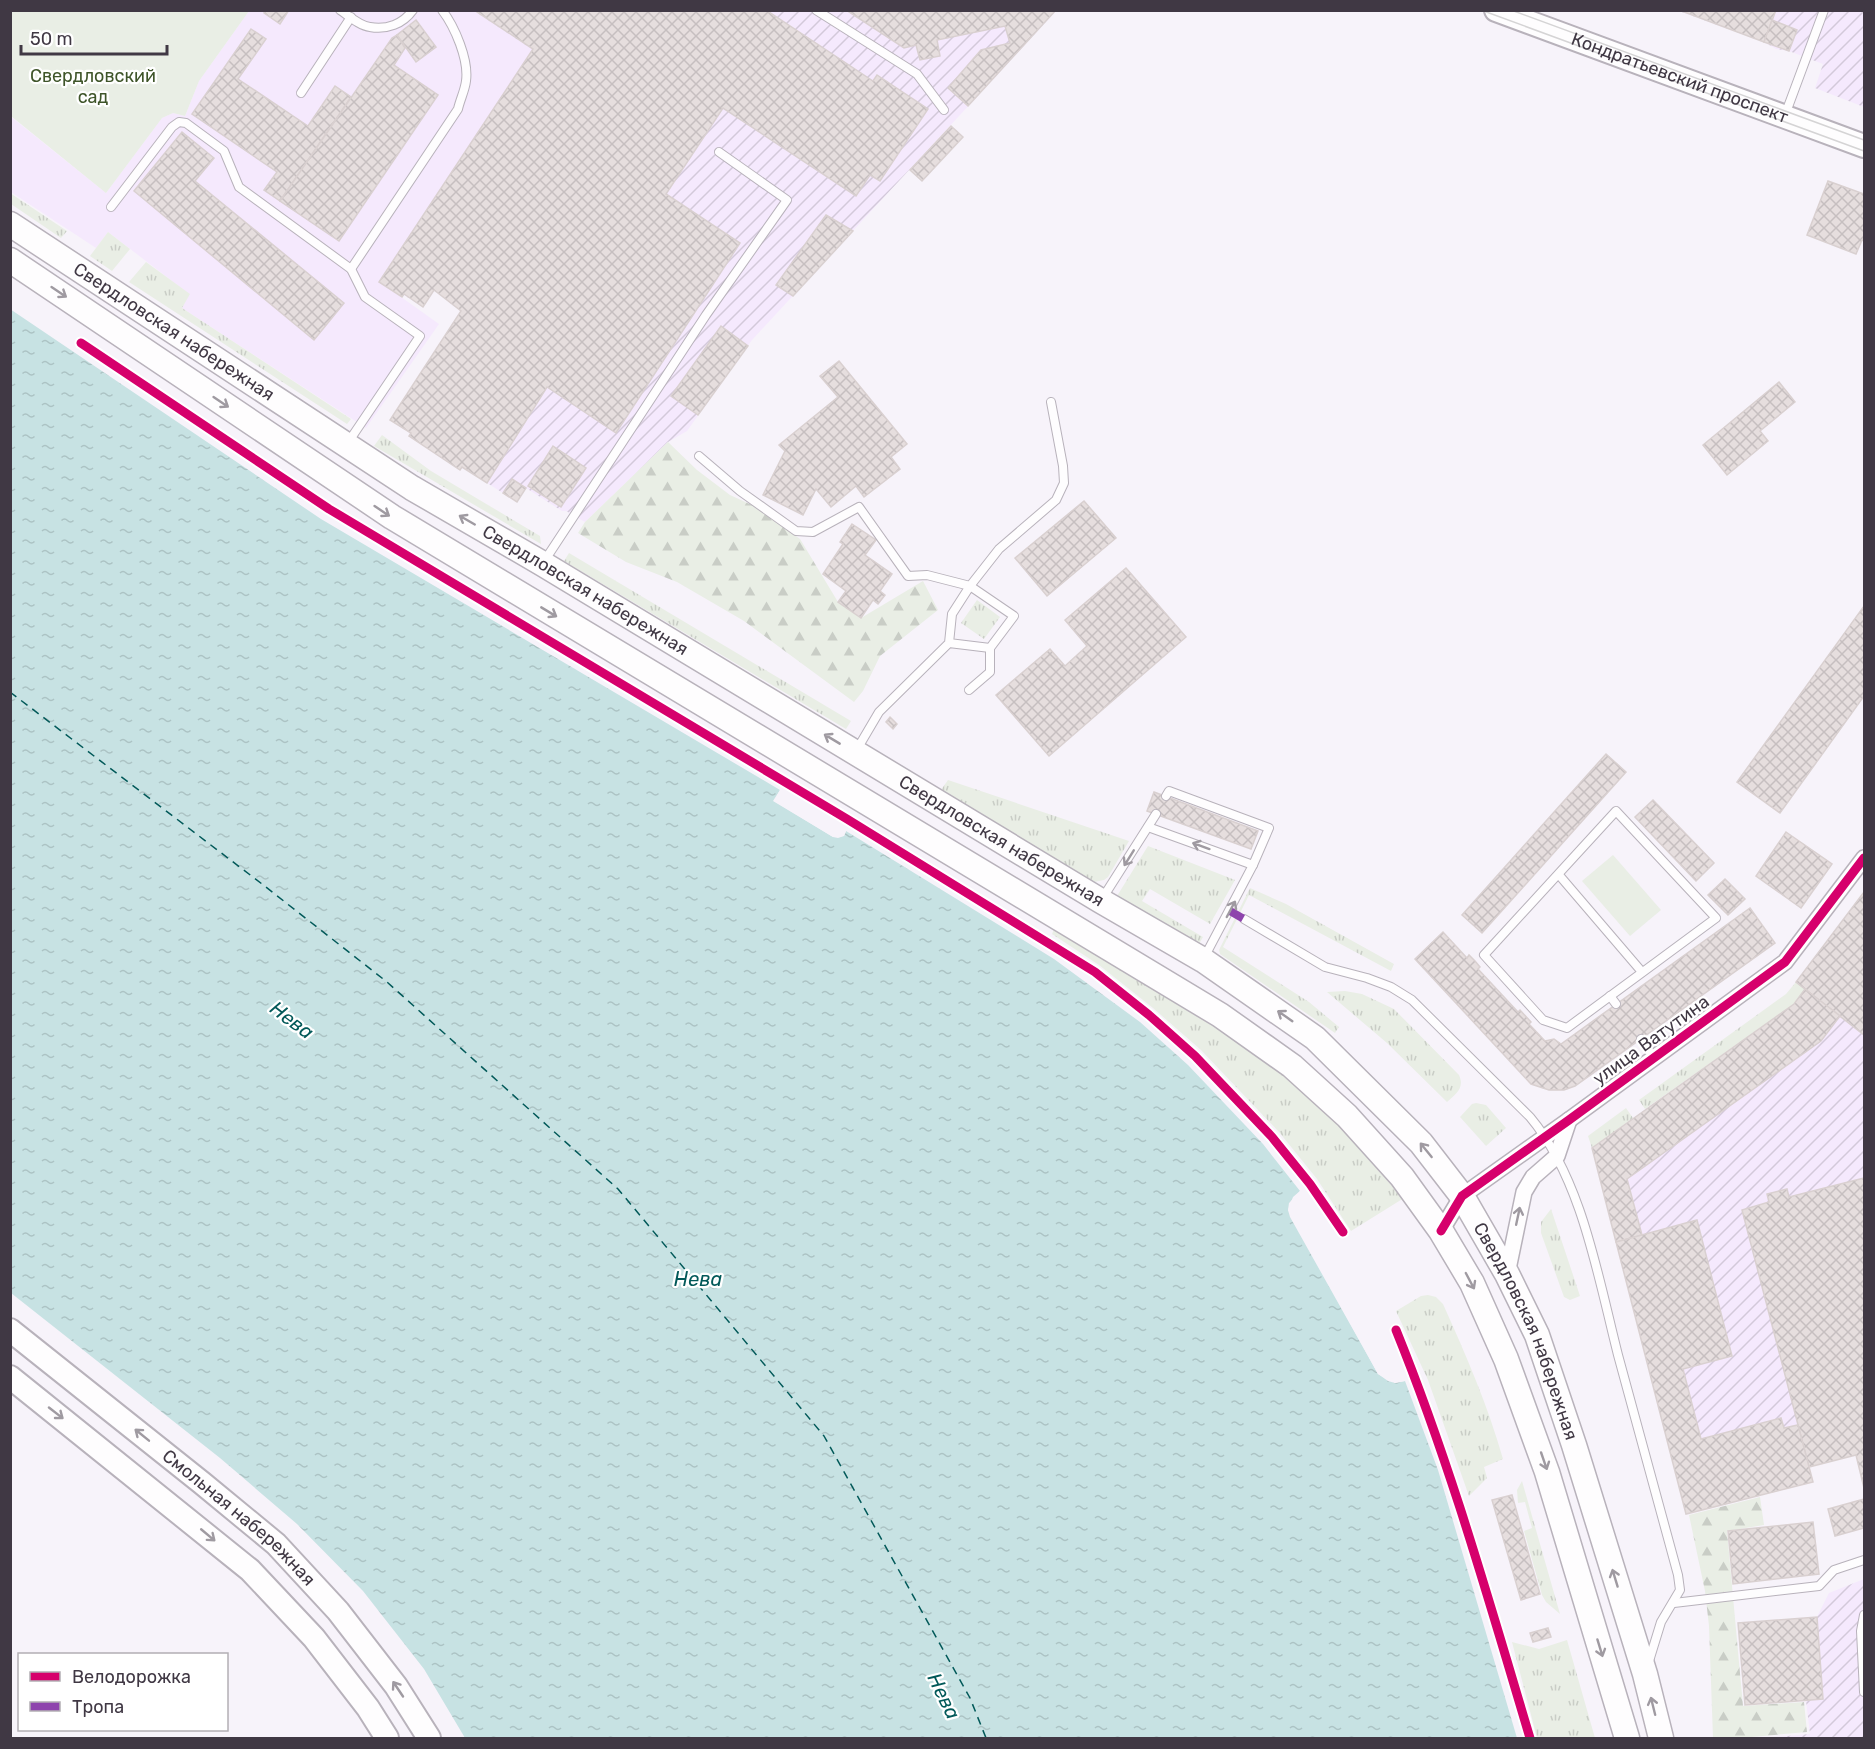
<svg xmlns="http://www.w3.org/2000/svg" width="1875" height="1749" font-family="Rubik,sans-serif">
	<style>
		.built { fill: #f5e9fd }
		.industrial { fill: url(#industrial-furrows) }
		.grass { fill: url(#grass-tufts) }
		.forest { fill: url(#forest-firs) }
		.park { fill: #e9eee5 }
		.water { fill: url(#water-ripples) }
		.pier { fill: #f7f3fa }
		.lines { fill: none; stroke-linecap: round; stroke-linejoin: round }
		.ferry { stroke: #025959; stroke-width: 1.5; stroke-dasharray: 8 6; stroke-linecap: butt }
		.building { fill: url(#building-cross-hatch); stroke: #d9d0d0; stroke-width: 1.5 }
		.lane-casing { stroke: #b8b2bb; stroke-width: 10 }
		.street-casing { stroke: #b8b2bb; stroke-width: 18 }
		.secondary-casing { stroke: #b8b2bb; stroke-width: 26 }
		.primary-casing { stroke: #b8b2bb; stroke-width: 27 }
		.lane { stroke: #fefdfe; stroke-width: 8 }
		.street { stroke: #fefdfe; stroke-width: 15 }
		.secondary { stroke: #fefdfe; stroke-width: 22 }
		.primary { stroke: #fefdfe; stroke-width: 24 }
		.tram { stroke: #d5d4d5; stroke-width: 1.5 }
		.quiet { stroke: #8e44ad; stroke-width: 8; stroke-dasharray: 15 8; stroke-linecap: butt }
		.cycleway-casing { stroke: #fff; stroke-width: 13 }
		.cycleway { stroke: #d6006c; stroke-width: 9 }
		.oneway { stroke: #9f9aa1 }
		.labels { text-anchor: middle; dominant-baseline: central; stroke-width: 4.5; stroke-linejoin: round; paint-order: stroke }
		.park-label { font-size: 18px; fill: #3f552a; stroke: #fff }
		.street-label { font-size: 18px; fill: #403844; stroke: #fff }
		.water-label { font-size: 20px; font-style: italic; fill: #025959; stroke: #fff }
	</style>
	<defs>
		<pattern id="industrial-furrows" width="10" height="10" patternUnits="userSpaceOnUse" patternTransform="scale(1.5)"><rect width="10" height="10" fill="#f5e9fd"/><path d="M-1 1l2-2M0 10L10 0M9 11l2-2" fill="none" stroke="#d3c9da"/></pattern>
		<pattern id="grass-tufts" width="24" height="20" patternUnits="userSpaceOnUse" patternTransform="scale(1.5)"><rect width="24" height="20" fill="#e9eee5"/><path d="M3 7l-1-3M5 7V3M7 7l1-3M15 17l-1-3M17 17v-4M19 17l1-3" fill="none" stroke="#c9cdc6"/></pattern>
		<pattern id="forest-firs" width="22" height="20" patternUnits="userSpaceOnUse" patternTransform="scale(1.5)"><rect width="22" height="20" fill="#e9eee5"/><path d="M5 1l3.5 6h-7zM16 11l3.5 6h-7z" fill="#c9cdc6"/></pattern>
		<pattern id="water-ripples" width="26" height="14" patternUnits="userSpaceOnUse" patternTransform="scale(1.5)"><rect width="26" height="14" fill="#c7e2e3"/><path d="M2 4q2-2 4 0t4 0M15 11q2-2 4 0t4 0" fill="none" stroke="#acc3c4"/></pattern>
		<pattern id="building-cross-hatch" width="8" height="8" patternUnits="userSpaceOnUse" patternTransform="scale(1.5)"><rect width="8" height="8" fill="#e6dede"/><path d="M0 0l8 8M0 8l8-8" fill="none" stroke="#c6bfc0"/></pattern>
	</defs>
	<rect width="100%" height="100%" fill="#f7f3fa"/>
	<!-- built -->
	<polygon class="built" points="249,11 474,11 533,49 380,282 439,324 366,428 182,308 189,294 108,232 96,248 11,192 10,116 106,193 162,118 173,113 185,116 199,81"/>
	<!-- industrial -->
	<g class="industrial">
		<polygon points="474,11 1056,11 752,340 687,431 668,442 585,522 566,511 562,511 526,488 517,502 462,467 460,470 409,436 410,433 390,420 461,311 434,290 423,307 404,295 402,297 379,282 533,50"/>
		<polygon points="1679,11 1864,11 1864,107 1815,88 1823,64 1789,51 1776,49 1764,42"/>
		<polygon points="1864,892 1864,1488 1856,1455 1809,1467 1813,1482 1686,1514 1592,1148 1794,1004 1805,989 1796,982"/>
		<polygon points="1864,1579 1864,1738 1764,1738 1810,1734 1806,1701 1745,1705 1738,1623 1817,1617 1829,1593"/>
	</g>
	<!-- grass -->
	<g class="grass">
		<polygon points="10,193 67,231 61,238 11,204"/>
		<polygon points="108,232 130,249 112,271 90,256"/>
		<polygon points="146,262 190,294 182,308 351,419 347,424 129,282"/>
		<polygon points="382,435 431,471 540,536 541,544 374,446"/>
		<polygon points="569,553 851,721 846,729 564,561"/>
		<polygon points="977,600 1000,617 984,639 961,623"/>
		<polygon points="948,780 1129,841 1108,877 1104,880 1094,882 941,790"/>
		<polygon points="1148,846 1235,880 1210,924 1150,889 1142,901 1203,937 1199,944 1117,896"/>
		<polygon points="1250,888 1286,904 1394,964 1391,971 1249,895 1223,947 1309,1002 1339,1027 1335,1033 1220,954 1219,950"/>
		<polygon points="1056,925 1141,977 1275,1066 1340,1125 1404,1198 1351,1231 1317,1179 1279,1132 1201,1050 1153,1008 1099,965 1052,934"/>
		<polygon points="1796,982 1805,989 1794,1004 1645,1109 1639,1100 1786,994"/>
		<path d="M1345 991 1362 994 1394 1009 1459 1075C1465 1088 1456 1094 1447 1102L1387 1043 1327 992Z"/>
		<polygon points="1476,1103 1486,1105 1506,1128 1486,1146 1460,1117 1472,1104"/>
		<polygon points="1626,1108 1633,1118 1592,1148 1588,1136"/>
		<polygon points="1551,1209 1580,1296 1570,1300 1564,1297 1541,1233 1541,1222"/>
		<path d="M1428 1295 1436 1297 1443 1304C1466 1355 1488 1406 1503 1459L1484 1467 1487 1478 1469 1496 1428 1380 1396 1311 1421 1296Z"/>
		<polygon points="1522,1481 1560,1614 1546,1602 1542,1595 1524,1531 1532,1528 1525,1502 1518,1503 1517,1490"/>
		<polygon points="1567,1640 1595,1738 1537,1738 1512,1642 1539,1649"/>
	</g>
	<!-- forest -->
	<g class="forest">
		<polygon points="668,442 697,470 730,495 754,506 800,539 838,602 861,618 923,581 938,610 880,656 863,691 854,702 744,621 677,582 626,562 578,533 585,522"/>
		<polygon points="1760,1497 1764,1525 1727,1531 1743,1706 1804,1702 1807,1732 1740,1738 1713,1738 1709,1626 1705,1591 1689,1515"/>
	</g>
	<!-- park -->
	<g class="park">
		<polygon points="10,11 11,10 249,11 199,81 185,116 173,113 162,118 106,193 11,116"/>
		<polygon points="1613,855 1661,910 1630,936 1582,881"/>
	</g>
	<!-- water -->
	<polygon class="water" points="10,309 321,519 780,790 774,801 833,837 844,836 846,831 1054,959 1140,1022 1188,1065 1263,1144 1300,1191 1293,1197 1288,1210 1378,1374 1395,1383 1405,1381 1438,1470 1517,1738 465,1738 424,1669 363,1591 297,1524 220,1458 11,1293"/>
	<!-- pier -->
	<g class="pier">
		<polygon points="780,790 782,791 777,800 834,835 841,833 844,829 846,831 844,836 838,838 833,837 773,801"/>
		<polygon points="1300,1191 1302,1193 1292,1204 1293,1216 1380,1372 1389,1379 1404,1378 1405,1381 1395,1383 1388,1381 1378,1374 1290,1217 1288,1210 1289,1203"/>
	</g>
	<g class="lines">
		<!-- ferry -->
		<polyline class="ferry" points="10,692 262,884 387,982 618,1189 824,1436 970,1698 986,1738"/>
	</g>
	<!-- building -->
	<g class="building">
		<polygon points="265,10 289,10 280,24 264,13"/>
		<polygon points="474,10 766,10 873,81 877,75 928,109 880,181 870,175 856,196 723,108 666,194 740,243 616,433 547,387 487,483 462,467 460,470 409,436 411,433 390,420 461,311 434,290 423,307 404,294 402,297 379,282 533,49"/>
		<polygon points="846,10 1056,10 968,106 948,88 981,50 1010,43 1005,26 937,40 940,56 920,60 916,45 904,48"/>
		<polygon points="1679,10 1776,10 1764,42"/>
		<polygon points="416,20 436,47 416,62 397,35"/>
		<polygon points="1772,20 1797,30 1789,51 1764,42"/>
		<polygon points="251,29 266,39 238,79 308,126 335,86 351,97 280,201 264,190 277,172 192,114"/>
		<polygon points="397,35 405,48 394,65 438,95 339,241 280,201 392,38"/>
		<polygon points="951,126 963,137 922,181 910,170"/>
		<polygon points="182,132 214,158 195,181 344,303 314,340 134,191"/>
		<polygon points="1828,181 1864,194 1864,241 1862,240 1856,254 1807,235"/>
		<polygon points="826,215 853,231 793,296 776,285"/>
		<polygon points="721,326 748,346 698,415 671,396"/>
		<polygon points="839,361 907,444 891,457 900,469 864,497 856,486 831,507 816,489 803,515 763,495 785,451 779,445 838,397 820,376"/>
		<polygon points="1779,382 1795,402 1760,431 1768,441 1727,475 1703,445"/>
		<polygon points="553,446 586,468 561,507 528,486"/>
		<polygon points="512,479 526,488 517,502 503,493"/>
		<polygon points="1084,501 1116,538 1047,596 1015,558"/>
		<polygon points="852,524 876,540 865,555 892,574 880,591 885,595 878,604 873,600 861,618 838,602 846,591 823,574 843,544 840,542"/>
		<polygon points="1126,568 1186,637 1049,756 996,695 1050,649 1065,666 1087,646 1065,620"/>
		<polygon points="1864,606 1864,696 1780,813 1737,782"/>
		<polygon points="890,717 897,724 893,729 886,722"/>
		<polygon points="1606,754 1626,772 1482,933 1462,915"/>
		<polygon points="1154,792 1258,831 1251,849 1147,811"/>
		<polygon points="1653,800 1714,863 1696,881 1635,817"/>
		<polygon points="1786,832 1832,864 1801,908 1756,876"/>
		<polygon points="1725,879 1745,899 1728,915 1708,895"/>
		<polygon points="1864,892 1864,1035 1796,982"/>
		<polygon points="1750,908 1775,943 1575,1086 1564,1090 1549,1090 1531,1084 1415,959 1443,932 1467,958 1469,955 1475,961 1480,967 1478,969 1518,1012 1520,1010 1531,1022 1529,1024 1545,1041 1554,1039 1561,1044"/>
		<polygon points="1805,989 1840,1016 1821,1041 1627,1179 1642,1235 1616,1242 1592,1148 1794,1004"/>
		<polygon points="1864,1178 1864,1488 1856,1455 1809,1467 1742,1210 1769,1202 1767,1194 1787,1189 1789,1197"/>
		<polygon points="1697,1220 1732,1356 1683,1369 1701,1439 1781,1418 1784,1428 1798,1425 1813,1482 1686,1514 1616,1242"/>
		<polygon points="1512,1495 1540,1594 1521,1600 1492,1500"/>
		<polygon points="1864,1499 1864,1528 1835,1536 1828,1509"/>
		<polygon points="1813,1522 1819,1574 1733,1584 1728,1531"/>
		<polygon points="1817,1617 1823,1699 1745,1705 1738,1623"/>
		<polygon points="1548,1628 1551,1637 1533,1642 1530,1633"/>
	</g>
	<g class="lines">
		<defs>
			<g id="lane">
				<path d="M340 10C349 16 360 26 370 27 387 30 403 24 413 10"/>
				<polyline points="816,10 917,74 944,110"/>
				<polyline points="301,93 351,17"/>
				<polyline points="1785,115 1824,10"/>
				<polyline points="111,207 172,127 179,122 186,123 224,151 239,187 351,269 365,297 420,336 347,444"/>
				<path d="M351 269 458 109C460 100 465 90 466 81 469 60 455 27 442 10"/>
				<polyline points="699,456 740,491 796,531 813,532 859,507 908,576 927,575 970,586 999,549 1056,500 1064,483 1063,466 1051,402"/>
				<polyline points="545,560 706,315 787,200 719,152"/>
				<polyline points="969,690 990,672 990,648"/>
				<polyline points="856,751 879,712 949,643 990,648 1014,616 970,586 952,614 949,643"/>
				<polyline points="1166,796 1169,791 1269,828 1253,865 1205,956"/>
				<polygon points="1616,811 1716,918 1567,1028 1543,1020 1484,955"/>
				<polyline points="1148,827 1253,865"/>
				<polyline points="1559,875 1642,972"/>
				<polyline points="1102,899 1156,814"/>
				<path d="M1244 919 1325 967 1367 978 1391 987 1412 1000 1530 1117C1582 1179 1598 1277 1618 1355 1638 1428 1658 1501 1678 1575L1680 1590 1661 1622 1649 1661"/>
				<polyline points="1610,996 1616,1004"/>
				<polyline points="1641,1039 1654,1058"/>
				<polyline points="1674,1603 1819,1586 1834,1570 1864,1560"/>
				<polyline points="1864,1615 1861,1631 1864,1692"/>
			</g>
			<g id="street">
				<polyline points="1441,1231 1462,1196 1569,1120 1785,962 1864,858"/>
				<polyline points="1507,1274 1524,1192 1533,1177 1557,1156 1569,1120"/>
			</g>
			<g id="secondary">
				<path id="s1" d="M1496 10 1864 146"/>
				<path id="s2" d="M10 1330 202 1483 276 1544 338 1611 396 1686 429 1738"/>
				<polyline points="10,1377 250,1570 314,1638 368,1708 387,1738"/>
			</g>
			<g id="primary">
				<path id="s3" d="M10 224 412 488 543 564 1101 901 1203 960 1315 1038 1421 1143 1462 1196 1507 1274 1537 1335 1574 1445 1645 1674 1661 1738"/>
				<polyline points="10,260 392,517 1220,1015 1292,1066 1347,1116 1402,1177 1441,1231 1472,1283 1506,1359 1547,1472 1627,1738"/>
			</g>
		</defs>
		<!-- lane casing -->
		<use href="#lane" class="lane-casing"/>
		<!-- street casing -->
		<use href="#street" class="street-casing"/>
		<!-- secondary casing -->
		<use href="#secondary" class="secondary-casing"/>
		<!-- primary casing -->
		<use href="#primary" class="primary-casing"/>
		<!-- lane -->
		<use href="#lane" class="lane"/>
		<!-- street -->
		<use href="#street" class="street"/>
		<!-- secondary -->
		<use href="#secondary" class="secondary"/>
		<!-- primary -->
		<use href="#primary" class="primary"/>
		<!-- tram -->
		<g class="tram">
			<polyline points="1481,10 1864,151"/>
			<polyline points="1511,10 1864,140"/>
		</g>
		<!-- quiet -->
		<polyline class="quiet" points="1230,911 1244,919"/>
		<defs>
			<g id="cycleway">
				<polyline points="81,343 329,509 847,819 1095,972 1149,1015 1195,1056 1272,1137 1310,1184 1343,1232"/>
				<polyline points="1441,1231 1462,1196 1569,1120 1785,962 1864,858"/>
				<path d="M1396 1330C1450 1463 1489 1601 1530 1738"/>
			</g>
		</defs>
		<!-- cycleway casing -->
		<use href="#cycleway" class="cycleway-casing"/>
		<!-- cycleway -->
		<use href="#cycleway" class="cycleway"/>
	</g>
	<!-- one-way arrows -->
	<defs><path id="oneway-shaft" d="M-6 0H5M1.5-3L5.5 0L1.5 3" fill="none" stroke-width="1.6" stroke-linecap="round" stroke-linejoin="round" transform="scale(1.5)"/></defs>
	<g class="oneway">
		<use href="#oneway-shaft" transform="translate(59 292) rotate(34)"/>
		<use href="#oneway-shaft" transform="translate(221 402) rotate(34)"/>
		<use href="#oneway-shaft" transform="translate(382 511) rotate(34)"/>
		<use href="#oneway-shaft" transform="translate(467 520) rotate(-150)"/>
		<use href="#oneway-shaft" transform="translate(549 612) rotate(31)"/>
		<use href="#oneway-shaft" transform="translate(832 739) rotate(-149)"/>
		<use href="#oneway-shaft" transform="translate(1201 846) rotate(-160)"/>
		<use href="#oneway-shaft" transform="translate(1129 858) rotate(122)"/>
		<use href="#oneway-shaft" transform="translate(1231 909) rotate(-62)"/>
		<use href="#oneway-shaft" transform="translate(1285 1016) rotate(-145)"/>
		<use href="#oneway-shaft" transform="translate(1426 1150) rotate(-129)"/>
		<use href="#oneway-shaft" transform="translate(1518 1216) rotate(-78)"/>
		<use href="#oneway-shaft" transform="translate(1470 1281) rotate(62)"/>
		<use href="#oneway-shaft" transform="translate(56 1413) rotate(38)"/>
		<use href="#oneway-shaft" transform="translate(142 1435) rotate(-141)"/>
		<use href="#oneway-shaft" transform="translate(1544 1461) rotate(71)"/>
		<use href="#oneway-shaft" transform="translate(208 1535) rotate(40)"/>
		<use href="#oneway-shaft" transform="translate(1615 1578) rotate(-107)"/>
		<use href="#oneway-shaft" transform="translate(1600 1648) rotate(73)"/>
		<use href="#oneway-shaft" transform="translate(398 1689) rotate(-124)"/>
		<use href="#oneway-shaft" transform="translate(1653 1706) rotate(-104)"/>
	</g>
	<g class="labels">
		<!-- park labels -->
		<g class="park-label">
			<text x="93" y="76">Свердловский<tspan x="93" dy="21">сад</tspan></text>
		</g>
		<!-- street labels -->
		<g class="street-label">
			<text stroke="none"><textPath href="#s1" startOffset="196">Кондратьевский проспект</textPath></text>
			<text stroke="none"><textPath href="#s3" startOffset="196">Свердловская набережная</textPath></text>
			<text stroke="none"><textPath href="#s3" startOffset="682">Свердловская набережная</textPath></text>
			<text stroke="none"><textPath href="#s3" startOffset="1168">Свердловская набережная</textPath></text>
			<text transform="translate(1651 1040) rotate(-36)">улица Ватутина</text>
			<text stroke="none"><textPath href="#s3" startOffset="1905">Свердловская набережная</textPath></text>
			<text stroke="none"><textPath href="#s2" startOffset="296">Смольная набережная</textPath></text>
		</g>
		<!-- water labels -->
		<g class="water-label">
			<text transform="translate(292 1020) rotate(37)">Нева</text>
			<text x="698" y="1279">Нева</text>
			<text transform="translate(944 1696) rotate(64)">Нева</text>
		</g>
	</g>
	<!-- border -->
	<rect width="1875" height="1749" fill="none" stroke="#403844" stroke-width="24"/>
	<!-- legend -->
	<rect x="18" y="1653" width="210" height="78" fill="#ffffff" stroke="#b3afb4" stroke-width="1.5"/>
	<rect x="30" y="1672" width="30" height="9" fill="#d6006c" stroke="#b3afb4" stroke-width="1.5"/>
	<text x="72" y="1683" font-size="18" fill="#403844">Велодорожка</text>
	<rect x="30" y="1702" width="30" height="9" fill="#8e44ad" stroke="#b3afb4" stroke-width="1.5"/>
	<text x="72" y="1713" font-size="18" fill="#403844">Тропа</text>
	<!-- scale -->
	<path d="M21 45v9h146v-9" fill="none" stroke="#403844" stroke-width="3"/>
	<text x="30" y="45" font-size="18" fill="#403844" stroke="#ffffff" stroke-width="4.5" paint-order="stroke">50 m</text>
</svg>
